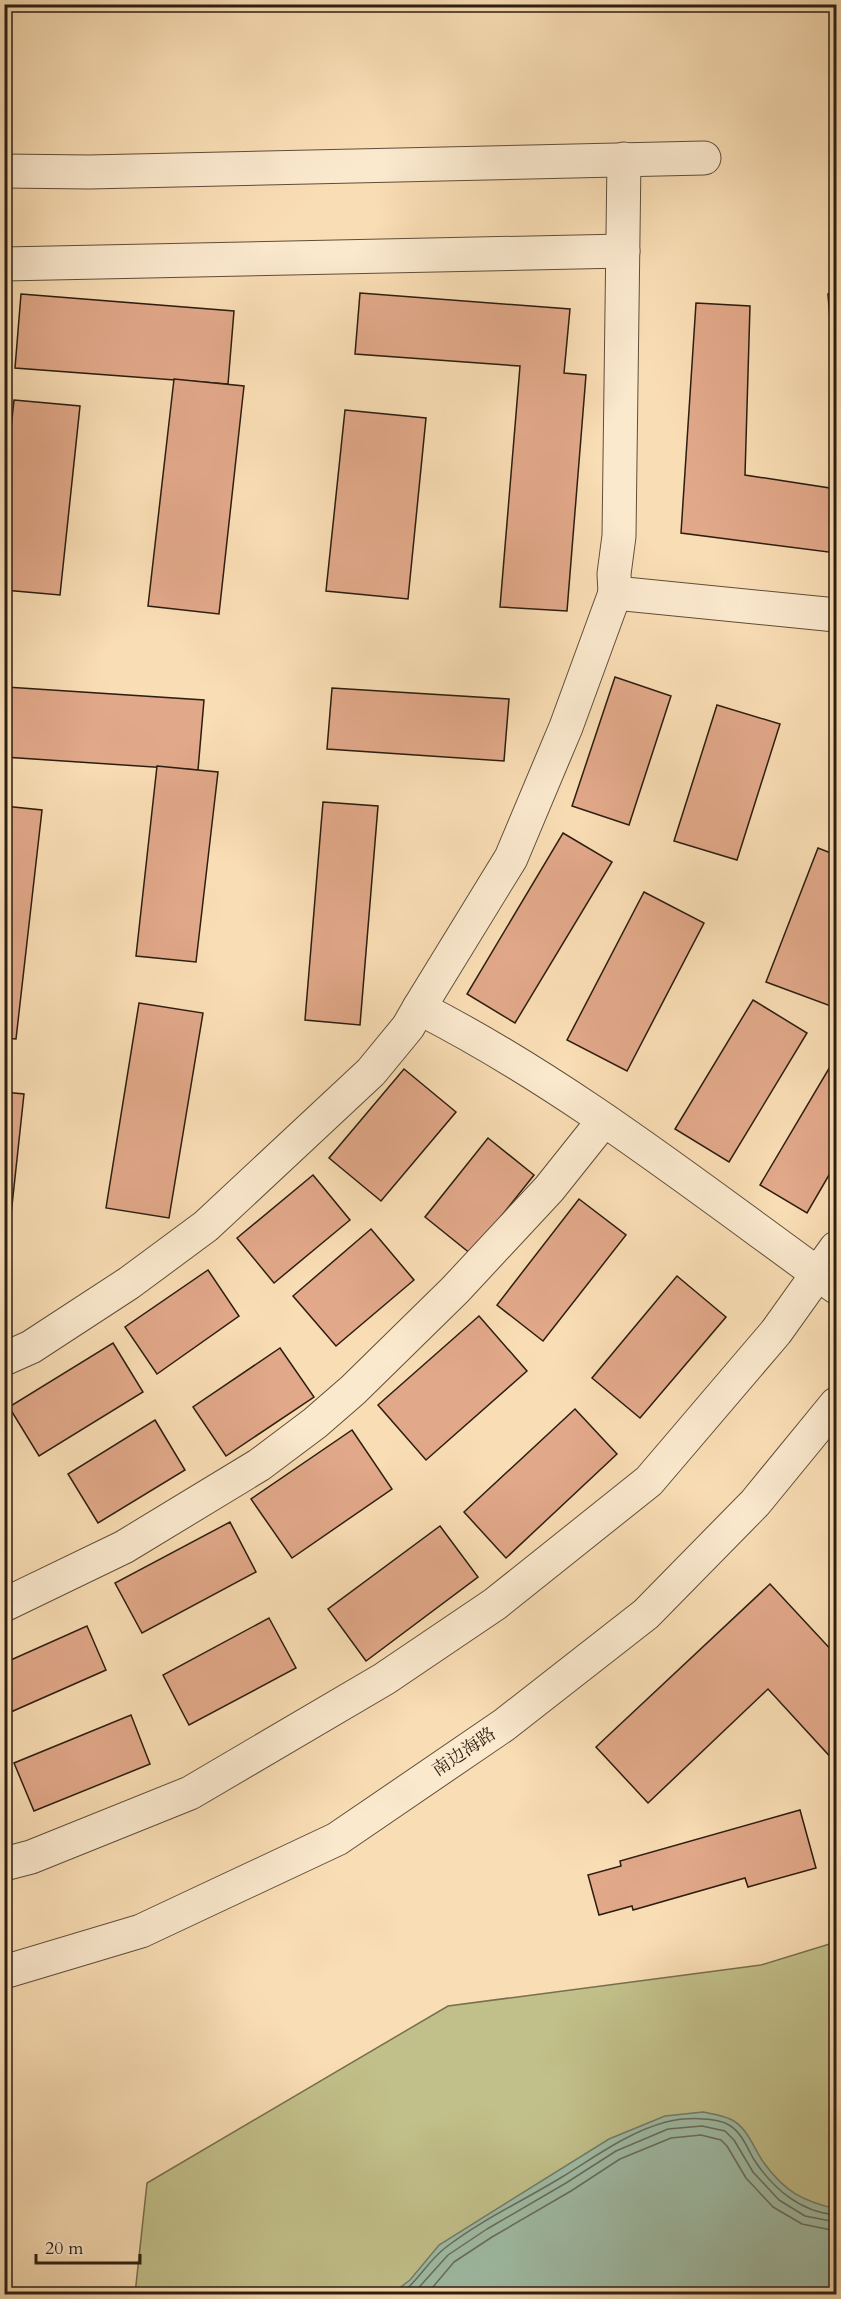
<svg xmlns="http://www.w3.org/2000/svg" width="841" height="2299" font-family="Cardo,'Noto Serif SC',serif">
	<style>
		.green { fill: #c2c08a; stroke: #776f4d; stroke-width: 1.5 }
		.water { fill: #9fbda7; stroke: #717d6b; stroke-width: 1.5 }
		.lines { fill: none; stroke-linecap: round; stroke-linejoin: round }
		.shore { stroke: #666e5c; stroke-width: 1.5 }
		.building { fill: #e1a889; stroke: #2c1e10; stroke-width: 1.5 }
		.minor-casing { stroke: #5f4e39; stroke-width: 35 }
		.minor { stroke: #fbe9ce; stroke-width: 33 }
		.labels { text-anchor: middle; dominant-baseline: central; stroke-width: 4.5; stroke-linejoin: round; paint-order: stroke }
		.street-label { font-size: 18px; fill: #2c1e10; stroke: #fbe9ce }
	</style>
	<rect width="100%" height="100%" fill="#f9ddb4"/>
	<filter id="stains"><feTurbulence type="fractalNoise" baseFrequency=".00333" numOctaves="4"/><feColorMatrix values="0 0 0 0 .2 0 0 0 0 .09 0 0 0 0 .02 0 0 0 .5 -.17"/></filter>
	<radialGradient id="worn" r=".72"><stop offset=".6" stop-color="#630" stop-opacity="0"/><stop offset="1" stop-color="#630" stop-opacity=".3"/></radialGradient>
	<!-- green -->
	<polygon class="green" points="836,1942 836,2294 135,2294 147,2183 448,2006 761,1965"/>
	<!-- water -->
	<path class="water" d="M703 2112C712 2114 722 2115 730 2119 747 2126 754 2149 764 2163 785 2192 803 2201 836 2209V2294H382L394 2292 410 2280 439 2245 609 2139 665 2116Z"/>
	<g class="lines">
		<!-- shore -->
		<g class="shore">
			<path d="M401 2294C418 2281 428 2261 445 2248 481 2220 523 2201 562 2177 595 2157 628 2132 666 2122 682 2118 715 2116 729 2125 741 2132 747 2147 753 2158 772 2188 800 2212 836 2215"/>
			<polyline points="413,2294 448,2255 487,2229 566,2183 616,2151 668,2129 702,2126 725,2131 734,2140 753,2172 779,2200 805,2216 836,2222"/>
			<polyline points="427,2294 454,2262 492,2237 571,2191 620,2159 671,2138 701,2135 721,2140 727,2146 746,2178 773,2207 802,2224 836,2231"/>
		</g>
	</g>
	<!-- building -->
	<g class="building">
		<polygon points="360,293 570,309 564,373 586,375 567,611 500,607 520,366 355,354"/>
		<polygon points="21,294 234,311 228,384 15,368"/>
		<polygon points="828,294 836,294 836,346 832,346"/>
		<polygon points="696,303 750,306 745,475 836,489 836,553 681,533"/>
		<polygon points="174,379 244,386 219,614 148,606"/>
		<polygon points="14,400 80,406 60,595 4,590 4,495"/>
		<polygon points="345,410 426,418 408,599 326,591"/>
		<polygon points="615,677 671,696 629,825 572,806"/>
		<polygon points="6,687 204,700 198,770 4,757"/>
		<polygon points="332,688 509,699 504,761 327,749"/>
		<polygon points="717,705 780,724 737,860 674,841"/>
		<polygon points="157,766 218,772 196,962 136,956"/>
		<polygon points="323,802 378,806 360,1025 305,1020"/>
		<polygon points="4,806 42,810 16,1039 4,1038"/>
		<polygon points="563,833 612,862 515,1023 467,994"/>
		<polygon points="818,848 836,855 836,1008 766,982"/>
		<polygon points="644,892 704,923 627,1071 567,1040"/>
		<polygon points="753,1000 807,1033 729,1162 675,1129"/>
		<polygon points="139,1003 203,1013 169,1218 106,1208"/>
		<polygon points="834,1060 836,1062 836,1163 807,1213 760,1185"/>
		<polygon points="404,1069 456,1112 381,1201 329,1158"/>
		<polygon points="4,1092 24,1094 4,1280"/>
		<polygon points="488,1138 534,1175 471,1254 425,1217"/>
		<polygon points="313,1175 350,1220 274,1283 237,1238"/>
		<polygon points="579,1199 626,1235 543,1341 497,1305"/>
		<polygon points="371,1229 414,1280 336,1346 293,1296"/>
		<polygon points="208,1270 239,1316 157,1374 125,1327"/>
		<polygon points="677,1276 726,1317 640,1418 592,1378"/>
		<polygon points="479,1316 527,1371 426,1460 378,1405"/>
		<polygon points="113,1343 143,1392 39,1456 9,1407"/>
		<polygon points="280,1348 314,1397 226,1456 193,1407"/>
		<polygon points="575,1409 617,1454 506,1558 464,1512"/>
		<polygon points="155,1420 185,1470 98,1523 68,1474"/>
		<polygon points="352,1430 392,1489 292,1558 251,1499"/>
		<polygon points="230,1522 256,1572 142,1633 115,1583"/>
		<polygon points="440,1526 478,1577 366,1661 328,1609"/>
		<polygon points="770,1584 836,1655 836,1763 768,1689 648,1803 596,1747"/>
		<polygon points="269,1618 296,1668 189,1725 163,1675"/>
		<polygon points="87,1626 106,1670 4,1715 4,1663"/>
		<polygon points="131,1715 150,1764 34,1811 14,1763"/>
		<polygon points="800,1810 816,1868 748,1887 745,1878 633,1910 632,1906 599,1915 588,1875 621,1866 620,1861"/>
	</g>
	<g class="lines">
		<defs>
			<g id="minor">
				<polyline points="624,159 619,536 614,574 615,593 836,615"/>
				<polyline points="4,171 89,172 704,158"/>
				<polyline points="4,264 623,251"/>
				<polyline points="419,1008 511,858 566,727 615,593"/>
				<path d="M4 1359 31 1347 129 1283 206 1226 371 1072 408 1027 419 1008C568 1084 701 1190 836 1287"/>
				<polyline points="4,1605 124,1547 259,1465 315,1423 353,1390 455,1290 549,1189 604,1120"/>
				<polyline points="4,1864 31,1857 190,1793 384,1679 495,1604 649,1481 776,1332 836,1248"/>
				<polyline points="4,1972 141,1931 337,1839 504,1725 646,1614 755,1503 836,1404"/>
			</g>
		</defs>
		<!-- minor casing -->
		<use href="#minor" class="minor-casing"/>
		<!-- minor -->
		<use href="#minor" class="minor"/>
	</g>
	<g class="labels">
		<!-- street labels -->
		<g class="street-label">
			<text transform="translate(464 1752) rotate(-34)">南边海路</text>
		</g>
	</g>
	<!-- margin -->
	<rect width="841" height="2299" fill="none" stroke="#f9ddb4" stroke-width="24"/>
	<rect x="6" y="6" width="829" height="2287" fill="none" stroke="#2c1e10" stroke-width="3"/>
	<rect x="12" y="12" width="817" height="2275" fill="none" stroke="#2c1e10" stroke-width="1.5"/>
	<!-- scale -->
	<path d="M36 2254v9h104v-9" fill="none" stroke="#2c1e10" stroke-width="3"/>
	<text x="45" y="2254" font-size="18" fill="#2c1e10" stroke="#fbe9ce" stroke-width="4.5" paint-order="stroke">20 m</text>
	<rect width="100%" height="100%" filter="url(#stains)"/>
	<rect width="100%" height="100%" fill="url(#worn)"/>
</svg>
